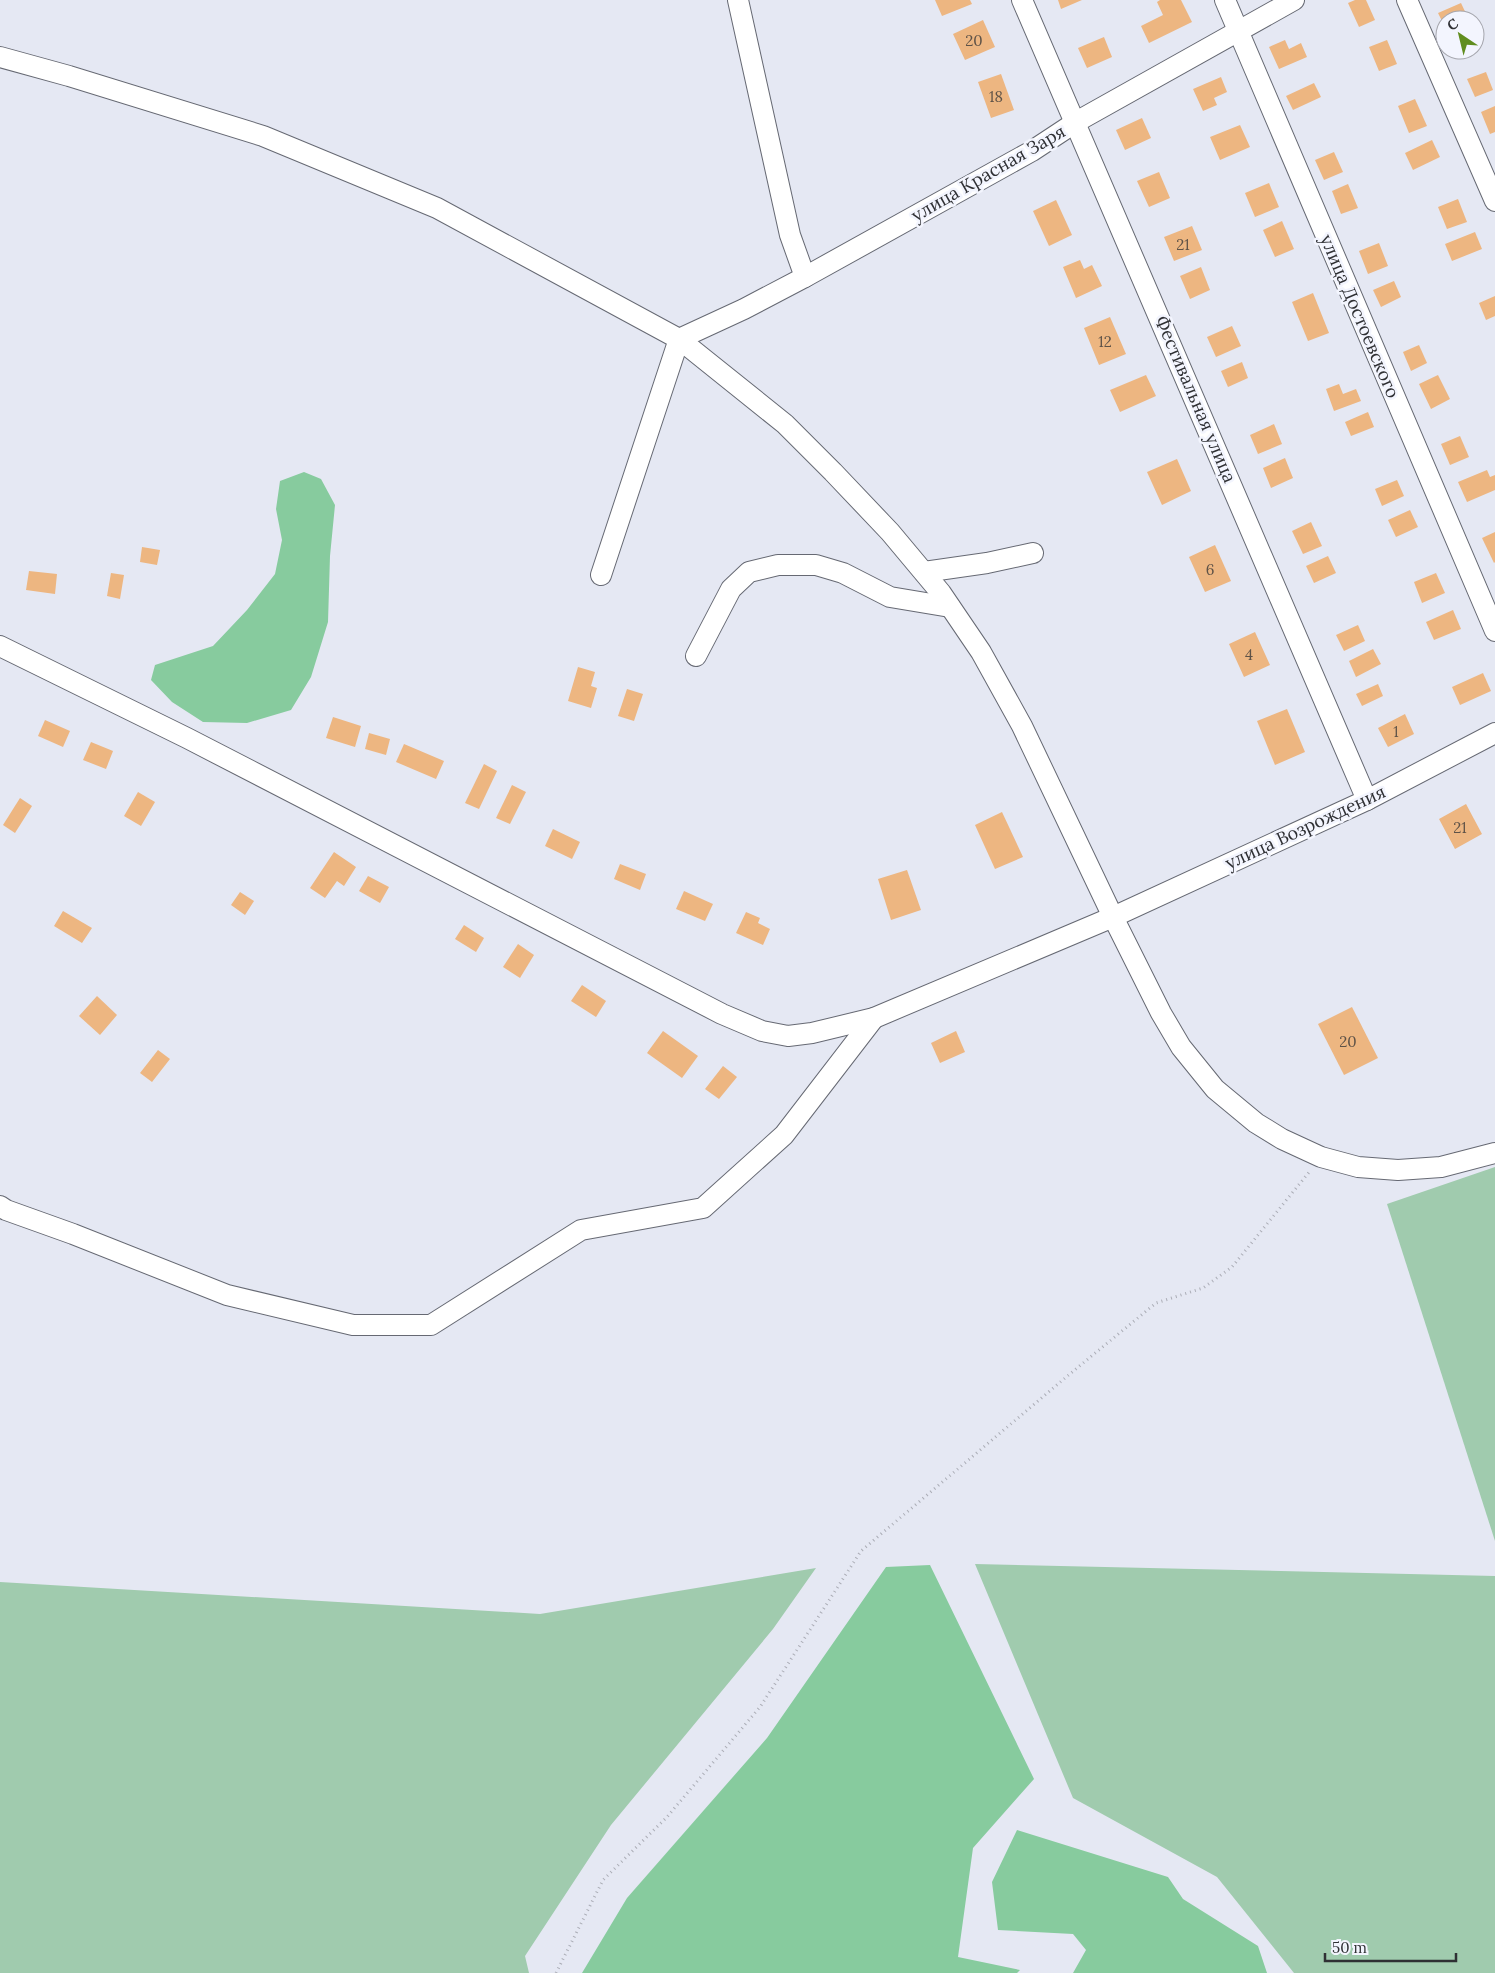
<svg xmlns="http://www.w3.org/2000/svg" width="1495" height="1973" font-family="Lora,serif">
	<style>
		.green { fill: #a0cbae }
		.forest { fill: #87cb9e }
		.building { fill: #edb681 }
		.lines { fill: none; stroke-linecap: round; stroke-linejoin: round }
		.minor-casing { stroke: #666973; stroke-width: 22 }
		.path { stroke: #abadb6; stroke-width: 3; stroke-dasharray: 1 4; stroke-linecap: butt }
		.minor { stroke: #fff; stroke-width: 20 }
		.labels { text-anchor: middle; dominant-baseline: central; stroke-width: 5; stroke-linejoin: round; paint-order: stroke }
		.number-label { font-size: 15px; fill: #5e5247 }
		.street-label { font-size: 18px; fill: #2f3034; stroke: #f3f5fe }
	</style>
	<rect width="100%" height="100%" fill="#e5e8f3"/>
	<!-- green -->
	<g class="green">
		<polygon points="1495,1167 1495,1541 1387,1204"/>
		<polygon points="975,1564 1495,1576 1495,1973 1294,1973 1217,1877 1073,1798"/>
		<polygon points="816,1568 773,1629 611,1825 525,1956 529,1973 0,1973 0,1582 540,1614"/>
	</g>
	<!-- forest -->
	<g class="forest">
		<polygon points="304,472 321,479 335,505 330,556 328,622 311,677 291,710 247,723 203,722 172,702 151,680 155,665 213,646 247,610 275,574 282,540 276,509 280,481"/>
		<polygon points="930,1565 1034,1779 973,1848 958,1957 1020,1970 1017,1973 582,1973 627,1898 767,1738 886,1567"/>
		<polygon points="1017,1830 1168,1877 1183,1899 1258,1946 1267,1973 1073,1973 1086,1950 1073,1934 998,1930 992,1882"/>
	</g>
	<!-- building -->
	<g class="building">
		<polygon points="935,0 970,0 972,4 942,16"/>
		<polygon points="1058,0 1082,0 1061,9"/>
		<polygon points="1160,0 1181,0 1192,22 1149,43 1141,26 1163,15 1157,2"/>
		<polygon points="1355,0 1366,0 1375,20 1359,27 1348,3"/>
		<polygon points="1461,3 1469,20 1445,20 1445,27 1438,13"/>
		<polygon points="983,20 995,47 965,60 953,34"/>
		<polygon points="1104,37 1112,57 1087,68 1078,48"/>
		<polygon points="1285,40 1289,49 1301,43 1307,57 1279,69 1269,47"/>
		<polygon points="1387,40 1397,64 1379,71 1369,47"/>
		<polygon points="1486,72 1493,90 1475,97 1467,79"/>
		<polygon points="1001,74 1014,110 991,118 978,82"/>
		<polygon points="1221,77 1227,92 1214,98 1217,105 1203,111 1193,89"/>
		<polygon points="1314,83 1321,97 1293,110 1286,96"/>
		<polygon points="1415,99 1427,126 1409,133 1398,106"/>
		<polygon points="1495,106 1495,132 1490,134 1481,112"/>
		<polygon points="1142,118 1151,138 1125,150 1116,130"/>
		<polygon points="1240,125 1250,147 1220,160 1210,137"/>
		<polygon points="1432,140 1440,157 1413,170 1405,153"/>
		<polygon points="1334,152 1343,172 1324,180 1315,160"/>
		<polygon points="1159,172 1170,198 1149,207 1137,181"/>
		<polygon points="1269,183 1279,207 1255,217 1245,193"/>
		<polygon points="1348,184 1358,208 1341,214 1332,191"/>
		<polygon points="1458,199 1467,222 1447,229 1438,207"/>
		<polygon points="1056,200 1072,235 1049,246 1033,211"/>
		<polygon points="1282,221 1294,249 1275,257 1263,230"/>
		<polygon points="1192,226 1202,250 1174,261 1164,237"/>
		<polygon points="1475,232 1482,249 1452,261 1445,244"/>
		<polygon points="1379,243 1388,266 1368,274 1359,251"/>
		<polygon points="1080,260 1084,269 1092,265 1102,286 1076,298 1063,267"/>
		<polygon points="1201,267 1210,290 1190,299 1180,276"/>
		<polygon points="1394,281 1401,297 1381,307 1373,290"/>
		<polygon points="1313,293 1329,333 1308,341 1292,302"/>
		<polygon points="1495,296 1495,316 1486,320 1479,303"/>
		<polygon points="1110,317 1126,354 1099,365 1084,328"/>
		<polygon points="1232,326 1241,346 1216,357 1207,337"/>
		<polygon points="1419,345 1427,363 1411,371 1403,352"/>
		<polygon points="1242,362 1248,378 1228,387 1221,371"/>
		<polygon points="1146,375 1156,396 1120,412 1110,390"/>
		<polygon points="1438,375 1450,399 1431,409 1419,384"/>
		<polygon points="1339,384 1343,394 1356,389 1361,401 1334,411 1326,389"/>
		<polygon points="1368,412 1374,427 1351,436 1345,422"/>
		<polygon points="1274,424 1282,444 1258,454 1250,435"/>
		<polygon points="1460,436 1469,457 1450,465 1441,444"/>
		<polygon points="1285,458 1293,478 1271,488 1263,468"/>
		<polygon points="1177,459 1191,491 1162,505 1147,472"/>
		<polygon points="1487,470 1490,477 1495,475 1495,490 1467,502 1458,482"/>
		<polygon points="1397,480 1404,496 1382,506 1375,489"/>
		<polygon points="1410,510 1418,527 1396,537 1388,520"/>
		<polygon points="1311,522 1322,546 1303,554 1292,531"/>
		<polygon points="1495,532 1495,562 1494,563 1482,538"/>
		<polygon points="1215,545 1231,581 1205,592 1189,557"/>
		<polygon points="142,547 160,550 157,565 140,562"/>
		<polygon points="1328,556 1336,573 1314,583 1306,566"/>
		<polygon points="29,571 57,574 55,594 26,590"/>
		<polygon points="111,573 124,575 120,599 107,596"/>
		<polygon points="1436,573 1445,593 1422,603 1414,582"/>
		<polygon points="1453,610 1461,629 1434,640 1426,622"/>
		<polygon points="1358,625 1365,641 1344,651 1336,635"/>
		<polygon points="1255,632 1270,665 1244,677 1229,644"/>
		<polygon points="1373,649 1381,664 1356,677 1349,661"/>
		<polygon points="578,667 595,672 591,686 597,688 591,708 568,701"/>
		<polygon points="1483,673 1491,691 1460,705 1452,687"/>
		<polygon points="1378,684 1383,696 1362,706 1356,694"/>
		<polygon points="627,689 643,694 634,721 618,716"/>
		<polygon points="1287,709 1305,752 1275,765 1257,721"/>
		<polygon points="1405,714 1414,734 1388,747 1378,728"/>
		<polygon points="333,717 361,726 355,747 326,738"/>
		<polygon points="45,720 70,731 63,747 38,736"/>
		<polygon points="369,733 390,739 386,755 365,749"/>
		<polygon points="91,742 113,751 106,769 83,760"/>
		<polygon points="404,744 444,761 436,779 396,762"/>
		<polygon points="484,764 497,771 479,809 465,803"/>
		<polygon points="512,785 526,792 510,824 496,818"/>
		<polygon points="138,792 155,802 141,826 124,816"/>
		<polygon points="20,798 32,806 15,833 3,825"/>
		<polygon points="1466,804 1482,834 1455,849 1439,819"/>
		<polygon points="1002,812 1023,857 995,869 975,825"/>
		<polygon points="553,829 580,842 572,859 545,846"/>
		<polygon points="334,852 356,867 344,886 337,881 325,898 310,888"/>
		<polygon points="620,864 646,874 640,890 614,879"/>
		<polygon points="907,870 921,910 891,920 878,879"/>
		<polygon points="368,876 389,887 380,903 359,891"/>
		<polygon points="684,891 713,904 705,921 676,909"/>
		<polygon points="240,892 254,901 245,915 231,905"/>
		<polygon points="63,911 92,928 82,943 54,926"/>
		<polygon points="746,912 760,918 758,923 770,929 763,945 736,933"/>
		<polygon points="464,925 484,938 476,952 455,939"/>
		<polygon points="518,944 534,955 520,978 503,967"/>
		<polygon points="582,985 606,1001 596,1017 571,1001"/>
		<polygon points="97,996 117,1015 100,1035 79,1016"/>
		<polygon points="1352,1007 1378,1058 1344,1075 1318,1024"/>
		<polygon points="663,1031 698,1056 682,1078 647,1053"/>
		<polygon points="956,1031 965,1052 940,1063 931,1043"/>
		<polygon points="158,1050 170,1059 152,1082 140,1073"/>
		<polygon points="723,1066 737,1077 719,1099 705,1089"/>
	</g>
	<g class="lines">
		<defs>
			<g id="minor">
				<polyline points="738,0 790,235 805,277"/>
				<polyline points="1022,0 1367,800"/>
				<polyline points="1225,0 1495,631"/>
				<polyline points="1407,0 1495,201"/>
				<polyline points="0,57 69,76 263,136 437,208 679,339 785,424 833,472 890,532 941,593 981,652 1022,726 1113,917 1161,1013 1181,1047 1215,1089 1256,1123 1282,1139 1321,1157 1358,1167 1398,1170 1441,1167 1495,1153"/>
				<polyline points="924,572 987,563 1033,553"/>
				<polyline points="601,575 679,339 744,309 805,277 1032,151 1076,122 1294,0"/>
				<polyline points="0,646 187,738 722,1014 762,1031 788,1036 812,1033 874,1018 1113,917 1367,800 1495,733"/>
				<polyline points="696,656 731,589 749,572 778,565 816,565 843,573 890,597 950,607"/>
				<polyline points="0,1206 6,1210 73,1234 227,1295 353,1325 431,1325 581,1230 703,1208 784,1135 874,1018"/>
			</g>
		</defs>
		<!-- minor casing -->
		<use href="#minor" class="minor-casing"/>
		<!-- path -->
		<polyline class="path" points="556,1973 603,1880 667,1817 760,1707 861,1551 1071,1373 1156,1303 1203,1288 1232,1267 1310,1171"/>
		<!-- minor -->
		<use href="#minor" class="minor"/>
	</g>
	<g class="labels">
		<!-- number labels -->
		<g class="number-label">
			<text x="974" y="40">20</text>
			<text x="996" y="96">18</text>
			<text x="1183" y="244">21</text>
			<text x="1105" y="341">12</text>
			<text x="1210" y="569">6</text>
			<text x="1249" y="654">4</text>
			<text x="1396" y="731">1</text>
			<text x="1460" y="827">21</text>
			<text x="1348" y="1041">20</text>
		</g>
		<!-- street labels -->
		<g class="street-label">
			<text transform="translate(988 173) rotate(-30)">улица Красная Заря</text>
			<text transform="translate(1360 316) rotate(67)">улица Достоевского</text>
			<text transform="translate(1196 399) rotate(67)">Фестивальная улица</text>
			<text transform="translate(1305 827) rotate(-25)">улица Возрождения</text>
		</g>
	</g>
	<!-- north arrow -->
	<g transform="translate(1460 35) rotate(325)"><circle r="24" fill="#f3f5fe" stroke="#a5a6ad"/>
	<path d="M0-4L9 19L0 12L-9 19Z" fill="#608d1f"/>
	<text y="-8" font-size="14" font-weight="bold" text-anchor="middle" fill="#2f3034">С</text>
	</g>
	<!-- scale -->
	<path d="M1325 1953v8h131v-8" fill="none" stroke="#2f3034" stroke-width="2.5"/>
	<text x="1332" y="1953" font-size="15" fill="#2f3034" stroke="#f3f5fe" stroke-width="4" paint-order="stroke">50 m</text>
</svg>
